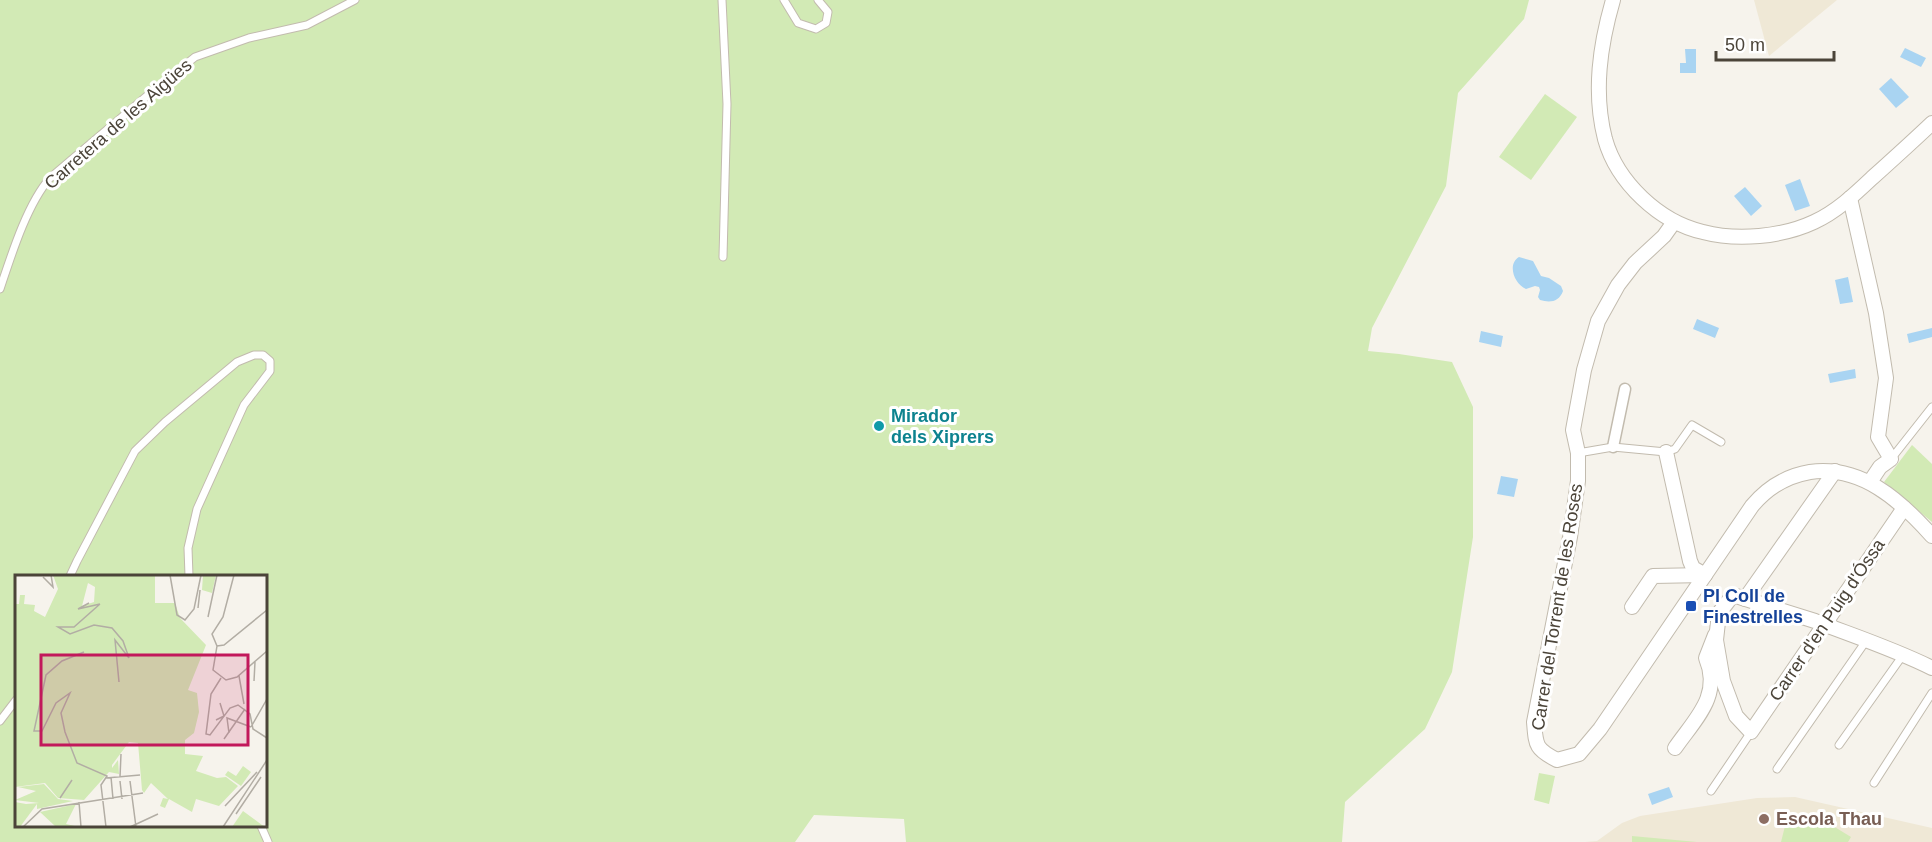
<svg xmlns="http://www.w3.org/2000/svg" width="1932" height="842" font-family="Helvetica,sans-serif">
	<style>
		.education { fill: #efe8d6 }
		.green { fill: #d2eab5; fill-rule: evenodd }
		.water { fill: #a9d4f2 }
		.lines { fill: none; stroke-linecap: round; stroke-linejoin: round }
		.service-casing { stroke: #c2bbae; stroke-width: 9 }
		.pedestrian-casing { stroke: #c2bbae; stroke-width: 13 }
		.minor-casing { stroke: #c2bbae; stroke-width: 16 }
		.service { stroke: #fff; stroke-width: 7 }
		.pedestrian { stroke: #fff; stroke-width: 10 }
		.minor { stroke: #fff; stroke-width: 14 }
		.culture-dot { fill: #0f9aa8; stroke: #fff; stroke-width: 2 }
		.transit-dot { fill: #1a4fb4; stroke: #fff; stroke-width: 2 }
		.education-dot { fill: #8d6e63; stroke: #fff; stroke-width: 2 }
		.labels { text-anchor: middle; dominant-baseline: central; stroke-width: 6; stroke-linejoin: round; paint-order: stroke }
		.street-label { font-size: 18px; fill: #4b4439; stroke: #fff }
		.culture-label { font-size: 18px; font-weight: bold; fill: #0d838f; stroke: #fff; text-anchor: start }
		.transit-label { font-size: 18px; font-weight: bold; fill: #164399; stroke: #fff; text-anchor: start }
		.education-label { font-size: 18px; font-weight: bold; fill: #785e54; stroke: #fff; text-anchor: start }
		.inset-road { fill: none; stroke: #b2ada4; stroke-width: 1.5 }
		.view { fill: #c2185b; fill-opacity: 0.15; stroke: #c2185b; stroke-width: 3 }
		.inset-edge { fill: none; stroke: #4b4439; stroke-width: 3 }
	</style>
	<rect width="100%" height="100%" fill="#f6f3ec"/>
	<!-- education -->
	<g class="education">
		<polygon points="1754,0 1837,0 1769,56"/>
		<polygon points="1795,797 1932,828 1932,842 1585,842 1597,841 1622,823 1640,816 1757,798"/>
	</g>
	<!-- green -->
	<g class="green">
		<path d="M0 0H1529L1524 19 1458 93 1446 186 1372 328 1368 351 1399 354 1452 362 1473 407V537L1452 672 1425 729 1345 802 1342 842H906L904 819 814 815 795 842H0ZM16 576H266V826H16Z"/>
		<polygon points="1545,94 1577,117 1531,180 1499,157"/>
		<polygon points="1912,445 1932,464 1932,522 1884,482"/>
		<polygon points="1539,773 1555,776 1549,804 1534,800"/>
		<polygon points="1815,815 1851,837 1848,842 1781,842 1787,818"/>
		<polygon points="1632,836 1697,842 1632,842"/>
	</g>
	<!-- water -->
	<g class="water">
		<polygon points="1905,48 1926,58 1921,67 1900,57"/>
		<polygon points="1685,49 1696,49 1696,73 1680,73 1680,63 1686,63"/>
		<polygon points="1891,78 1909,97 1896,108 1879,89"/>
		<polygon points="1800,179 1810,206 1795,211 1785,185"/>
		<polygon points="1745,187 1762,206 1751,216 1734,196"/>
		<path d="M1519 257 1533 261 1541 276 1549 278 1561 286 1563 291C1559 302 1550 303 1540 300L1538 297 1540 290 1539 287 1535 286 1526 289C1514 284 1507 264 1519 257Z"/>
		<polygon points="1848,277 1853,302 1840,304 1835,280"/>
		<polygon points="1697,319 1719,328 1715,338 1693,329"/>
		<polygon points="1932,328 1932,337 1909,343 1907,334"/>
		<polygon points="1481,331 1503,336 1501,347 1479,342"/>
		<polygon points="1855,369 1856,378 1830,383 1828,374"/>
		<polygon points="1501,476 1518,479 1514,497 1497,494"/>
		<polygon points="1669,787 1673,797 1652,805 1648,794"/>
	</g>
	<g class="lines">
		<defs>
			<g id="service">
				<polyline points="722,0 727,104 723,257"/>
				<polyline points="784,0 798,23 816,29 826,23 828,12 818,0"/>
				<path d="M0 289C11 256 27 204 50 178L154 90 195 57 249 38 307 25 355 0"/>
				<polyline points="1578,453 1613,447 1666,452 1675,449 1692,425 1721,442"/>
				<polyline points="1891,459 1932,407"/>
				<polyline points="70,576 77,561 135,451 165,422 237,362 254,355 263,355 270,361 270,371 244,405 197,509 188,548 189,576"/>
				<polyline points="0,721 16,700"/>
				<polyline points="1839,745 1903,655"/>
				<polyline points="1777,769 1866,641"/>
				<polyline points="1874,783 1932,693"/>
				<polyline points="1711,791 1751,732"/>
				<polyline points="261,826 268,842"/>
			</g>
			<polyline id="pedestrian" points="1613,447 1625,389"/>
			<g id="minor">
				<path d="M1613 0C1600 45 1593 92 1605 139 1617 182 1659 222 1703 232 1737 241 1782 237 1814 222 1836 212 1854 195 1872 178 1892 160 1912 142 1932 123"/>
				<polyline points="1850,198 1876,313 1886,378 1878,437 1891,459 1880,467 1870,482"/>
				<path d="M1674 222 1664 236 1635 263 1618 285 1598 321 1584 370 1573 430 1578 453V481L1570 537 1534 722C1536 745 1535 749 1557 760L1579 754 1600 729 1752 506C1768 487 1786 476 1810 472 1861 465 1900 500 1932 536"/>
				<polyline points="1666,452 1690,561 1693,568 1705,575"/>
				<path d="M1904 508 1751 732 1736 716 1723 681 1716 640 1719 613 1733 595 1815 621C1854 636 1894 649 1932 668"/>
				<polyline points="1745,599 1835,471"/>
				<polyline points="1632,607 1653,576 1705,575"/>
				<path d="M1675 748C1695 719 1722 696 1706 658L1715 635"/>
			</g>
		</defs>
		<!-- service casing -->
		<use href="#service" class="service-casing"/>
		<!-- pedestrian casing -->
		<use href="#pedestrian" class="pedestrian-casing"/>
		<!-- minor casing -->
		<use href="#minor" class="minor-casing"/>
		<!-- service -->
		<use href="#service" class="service"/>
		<!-- pedestrian -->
		<use href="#pedestrian" class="pedestrian"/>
		<!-- minor -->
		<use href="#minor" class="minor"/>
	</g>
	<!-- markers -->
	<circle class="culture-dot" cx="879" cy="426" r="6"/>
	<rect class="transit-dot" x="1685" y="600" width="12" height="12" rx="3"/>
	<circle class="education-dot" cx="1764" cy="819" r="6"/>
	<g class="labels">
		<!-- street labels -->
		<g class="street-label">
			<text transform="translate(118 124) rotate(-41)">Carretera de les Aigües</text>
			<text transform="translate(1557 607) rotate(-81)">Carrer del Torrent de les Roses</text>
			<text transform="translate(1827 620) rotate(-56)">Carrer d'en Puig d'Óssa</text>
		</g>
		<!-- culture labels -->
		<g class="culture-label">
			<text x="891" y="416">Mirador<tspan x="891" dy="21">dels Xiprers</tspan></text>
		</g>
		<!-- transit labels -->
		<g class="transit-label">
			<text x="1703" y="596">Pl Coll de<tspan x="1703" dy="21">Finestrelles</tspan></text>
		</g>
		<!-- education labels -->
		<g class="education-label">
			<text x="1776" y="819">Escola Thau</text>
		</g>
	</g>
	<!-- overview -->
	<g transform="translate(15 575)">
		<rect width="252" height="252" fill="#f6f3ec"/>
		<path d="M38 0H140V28H160L165 43 191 70 173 115 182 118 184 137 179 158 170 165V179L188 181 181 196 202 203 211 202 223 211 204 231 181 224 177 237 154 224 150 233 145 231 148 223 153 224 136 208 129 218 127 215 123 168 114 167 97 190V193L103 185 104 199 94 197 69 225 43 223 30 208 0 212V29H4L5 20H10L9 29 20 30 19 36 30 42 43 14ZM73 8 80 12 79 27 67 31ZM188 0H201L197 18 187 15ZM228 191 236 197 226 211 210 200 213 196 221 201ZM29 209 43 224 58 226 22 234V229L5 252H0V227L11 229 24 228 0 225 21 216 3 212ZM61 229 51 249 64 252 40 251 25 237ZM228 236 247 250 251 252H217Z" fill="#d2eab5" fill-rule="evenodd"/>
		<path class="inset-road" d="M155 0 162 40 170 45 179 34 186 0M28 2 38 12 36 0M74 28 63 34 85 29M85 29 59 52H43L55 59 79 50 97 53 108 66 114 83M183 33 185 15M193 42 202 0M202 71 198 95 211 105 222 102 252 76M202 71 197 59 208 42 219 0M202 71 209 70 252 35M69 77 47 86 31 100 19 156H27L41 128 55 118 46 138 50 157 62 188 92 201 86 210 91 252M224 101 229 129M206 103 196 119 191 159 195 160 215 133 223 130 235 139 238 154 252 163M239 106 240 87M104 107 100 65 114 83M201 145 209 141 205 128M236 152 252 124M214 158 212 143 236 152M209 164 230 134M96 202 98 224M105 202 106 179M91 203 125 200M105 206 107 224M115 206 121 252M45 223 57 205M64 227 66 252M210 231 242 197M221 239 246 202M8 252 27 234 128 218M88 252H106M115 252 143 239M208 252 252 185"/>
		<path class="view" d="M26 80H233V170H26Z"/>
		<rect width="252" height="252" class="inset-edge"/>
	</g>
	<!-- scale -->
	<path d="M1716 51v9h118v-9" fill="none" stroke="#4b4439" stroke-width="3"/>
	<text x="1725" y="51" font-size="18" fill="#4b4439" stroke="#ffffff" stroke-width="4.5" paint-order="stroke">50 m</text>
</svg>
